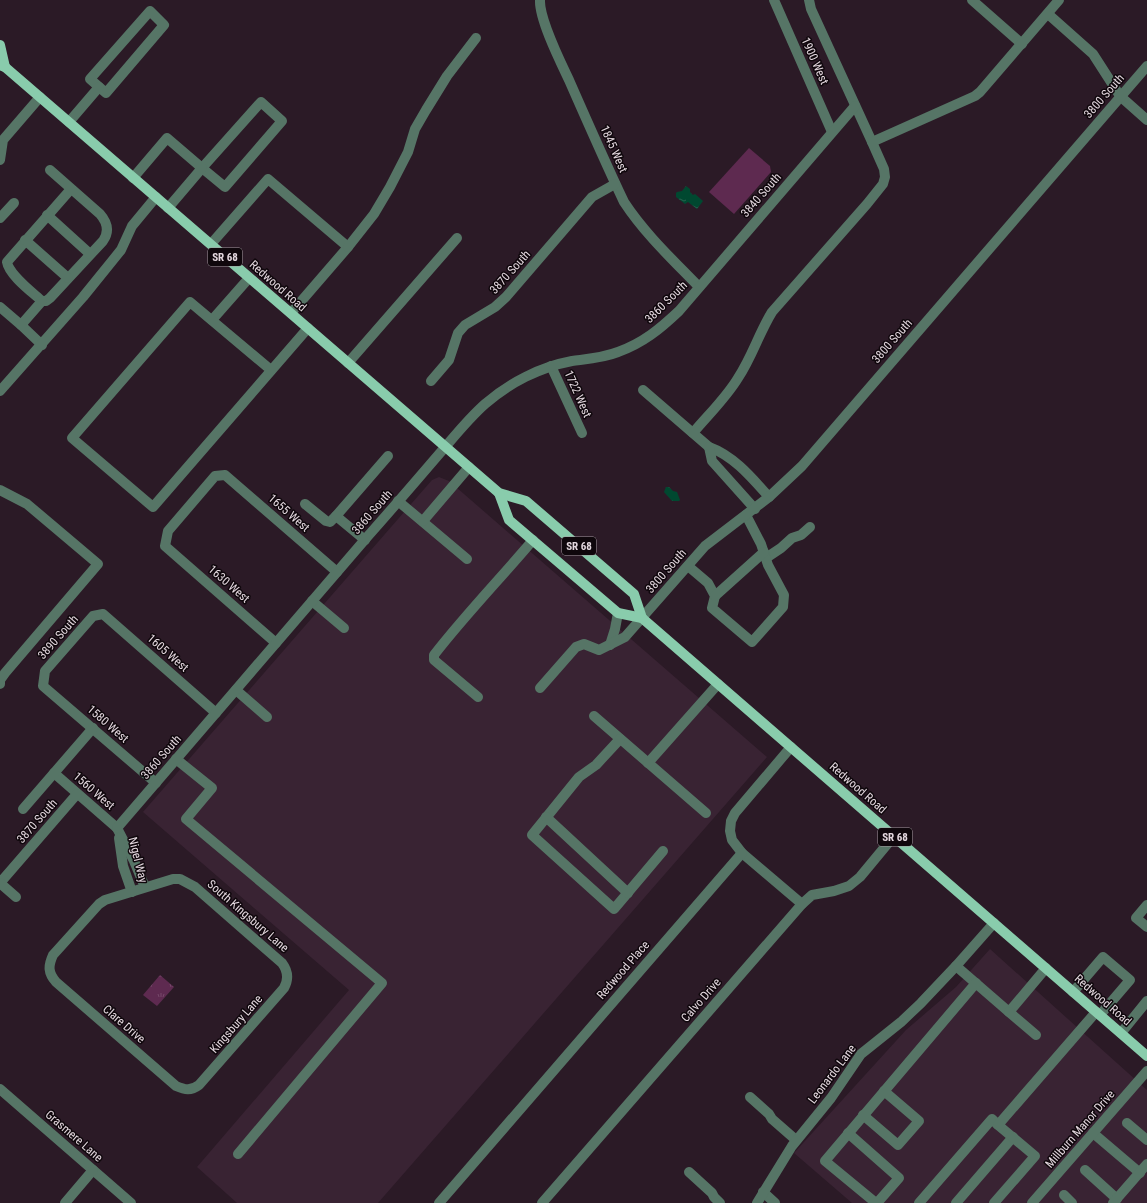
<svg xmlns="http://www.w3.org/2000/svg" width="1147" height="1203" font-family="'Roboto Condensed',sans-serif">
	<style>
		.built { fill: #392333 }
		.green { fill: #5e2a50 }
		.park { fill: url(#park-tufts) }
		.water { fill: url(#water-ripples) }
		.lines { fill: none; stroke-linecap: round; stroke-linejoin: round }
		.minor { stroke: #567566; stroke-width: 10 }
		.major { stroke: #89ccac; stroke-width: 10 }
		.labels { text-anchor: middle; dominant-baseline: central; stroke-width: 3; stroke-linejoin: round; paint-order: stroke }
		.shield { fill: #0f070c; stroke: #a499a0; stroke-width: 1 }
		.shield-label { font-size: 11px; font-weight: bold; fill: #e4d8df }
		.street-label { font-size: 12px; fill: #e4d8df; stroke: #0f070c }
	</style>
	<defs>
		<pattern id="park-tufts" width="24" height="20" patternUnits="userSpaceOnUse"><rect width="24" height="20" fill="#5e2a50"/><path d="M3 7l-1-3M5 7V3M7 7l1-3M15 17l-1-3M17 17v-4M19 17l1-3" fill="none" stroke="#754869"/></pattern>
		<pattern id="water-ripples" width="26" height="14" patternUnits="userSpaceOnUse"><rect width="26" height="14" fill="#004830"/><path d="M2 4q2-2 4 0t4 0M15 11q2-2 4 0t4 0" fill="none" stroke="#25624e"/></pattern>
	</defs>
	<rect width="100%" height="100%" fill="#2b1a26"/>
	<!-- built -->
	<g class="built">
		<polygon points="439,477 449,481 767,757 378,1203 237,1203 197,1167 349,990 143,812 432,480"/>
		<polygon points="990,949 1147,1090 1147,1203 852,1203 794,1153 906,1030 956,987"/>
	</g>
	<!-- green -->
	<polygon class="green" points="749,148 770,166 771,172 734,214 709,192"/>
	<!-- park -->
	<polygon class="park" points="160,975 174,987 157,1006 143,995"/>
	<!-- water -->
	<g class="water">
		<polygon points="686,186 690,189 690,192 693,195 695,194 703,201 697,209 688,202 685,204 676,197 676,193 677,192 682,191"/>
		<polygon points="666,487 669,487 673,491 677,492 680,500 679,501 672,501 664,492"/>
	</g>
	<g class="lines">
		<!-- minor -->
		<g class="minor">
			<path d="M540 0C539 19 560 61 569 80 587 121 605 162 624 202 645 234 673 260 699 287"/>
			<polyline points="774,0 832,132"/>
			<polyline points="809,0 811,9 872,142"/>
			<polyline points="972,0 1022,44"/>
			<polygon points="150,11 164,25 106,93 90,79"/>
			<polyline points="1048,14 1093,54 1120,96 1147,120"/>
			<polygon points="261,102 282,121 225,187 202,168"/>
			<polyline points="69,122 99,87"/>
			<polyline points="0,160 3,140 40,97"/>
			<path d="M50 170 100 214C107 222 110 231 103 241L50 298 46 301H42C32 292 9 275 7 262L71 189"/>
			<polyline points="133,178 167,138 202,168 168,208"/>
			<polyline points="47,215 90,254"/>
			<polyline points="0,218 14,203"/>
			<polyline points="25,240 68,278"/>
			<polyline points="211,244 268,179 348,247 291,313"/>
			<polyline points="348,247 374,214 390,187 408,152 415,129 426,110 447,76 476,38"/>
			<polyline points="0,307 21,325"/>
			<polyline points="212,320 249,278"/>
			<polyline points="42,345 21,325 42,301"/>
			<polyline points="348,363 457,238"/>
			<polyline points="551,366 582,433"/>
			<polyline points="271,370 190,302 72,438 153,507 308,328"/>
			<polyline points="431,381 449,360 458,333 465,325 495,307 506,297 592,197 615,184"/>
			<path d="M643 390 709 447C734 456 752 478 769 497"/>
			<polyline points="0,391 83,297 121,250 132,226 156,197"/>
			<path d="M693 433C708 415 726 398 738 378 752 357 759 333 772 312L867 204 883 184 885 177 884 169 872 142 975 96 980 92 1059 0"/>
			<polyline points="709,447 712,461 755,509"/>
			<polyline points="0,490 27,504 98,564 5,673 0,680 0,684"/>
			<polyline points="398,501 467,559"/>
			<polyline points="305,504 326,521 330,522 336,516"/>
			<polyline points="423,521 469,467"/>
			<polyline points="365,540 336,516 388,456"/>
			<polyline points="766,558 781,548 792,538 801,535 810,527"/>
			<polyline points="688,566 708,583 715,596 712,608 752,642 783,607 784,595 768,565 761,544 746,515"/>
			<polyline points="715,596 764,552"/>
			<polyline points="312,601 344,628"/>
			<polyline points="276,643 165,546 168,531 215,476 225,475 337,572"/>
			<polyline points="610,645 615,629 618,613"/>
			<polyline points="540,688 576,647 584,644 599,650 625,637 705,546 769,497 802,466 1147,66"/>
			<polyline points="236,690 267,717"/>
			<path d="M478 697 434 660V655C465 615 500 579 533 540"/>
			<polyline points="594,716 706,813"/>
			<polyline points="620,739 596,765 579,777 532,835 614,909 663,851"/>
			<polyline points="791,747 735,813 731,821 730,831 732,840 742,853 802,904"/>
			<polyline points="176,759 212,788 186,819 382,983 238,1154"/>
			<polyline points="648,763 718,684"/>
			<polyline points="54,773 117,828 134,861 145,887"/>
			<polyline points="156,783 43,686 45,671 93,616 103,614 216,713"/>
			<polyline points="23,809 93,728"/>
			<polyline points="546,817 628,893"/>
			<path d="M117 828C201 731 284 633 368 536 392 509 416 481 440 453 454 437 468 419 485 404 509 383 540 367 572 361 587 359 603 358 618 352 643 343 660 329 679 311L855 106"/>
			<polyline points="119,838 123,866 132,892"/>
			<path d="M173 879H180L195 887 282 963C288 971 289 979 284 988L199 1085C191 1091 185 1090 176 1086L56 982C48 973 48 966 53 955L99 904 105 900Z"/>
			<polyline points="0,883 77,794"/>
			<polyline points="0,883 16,897"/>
			<polyline points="1147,905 1136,918 1147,927"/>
			<polyline points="956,966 1009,1012 1046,968"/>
			<polyline points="1073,992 1103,957 1130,980 1100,1015"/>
			<polyline points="1009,1012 1036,1035"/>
			<polyline points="1121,1033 1147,1001"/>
			<polyline points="0,1089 131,1203"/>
			<polyline points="750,1097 769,1114 772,1119 796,1140"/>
			<polyline points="863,1115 898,1145 919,1121 884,1091"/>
			<polyline points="1127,1123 1147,1140"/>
			<polyline points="848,1133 899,1178 877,1203"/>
			<polyline points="1093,1133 1140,1173"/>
			<polyline points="1085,1170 1117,1199"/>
			<polyline points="689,1172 712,1193 714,1197 720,1203"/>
			<polyline points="763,1192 775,1203"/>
			<polyline points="1064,1195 1072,1203"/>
			<polyline points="65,1203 93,1170"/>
			<polyline points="439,1203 742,853"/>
			<polyline points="542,1203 802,904 812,895 834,891 849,886 860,877 894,836"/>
			<polyline points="757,1203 792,1146 831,1098 861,1054 901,1022 921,1003 956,966 994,923"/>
			<polyline points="876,1203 825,1161 976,983"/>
			<polyline points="919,1203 992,1119 998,1125"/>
			<polyline points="956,1203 1013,1137"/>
			<polyline points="994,1203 1035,1156 998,1125 1096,1012"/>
			<polyline points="1032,1203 1147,1071"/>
			<polyline points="1113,1203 1147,1164"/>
		</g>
		<!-- major -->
		<g class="major">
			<polyline points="0,45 5,67"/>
			<polyline points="0,65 5,67 499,493 526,501 634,594 642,618"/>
			<polyline points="499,493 509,520 618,613 642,618 1147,1056"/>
		</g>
	</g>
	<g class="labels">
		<!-- shield labels -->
		<g class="shield">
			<rect x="208" y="248" width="34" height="18" rx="3"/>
			<rect x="562" y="537" width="34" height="18" rx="3"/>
			<rect x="878" y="828" width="34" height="18" rx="3"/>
		</g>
		<g class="shield-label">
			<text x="225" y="257">SR 68</text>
			<text x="579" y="546">SR 68</text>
			<text x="895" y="837">SR 68</text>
		</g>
		<!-- street labels -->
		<g class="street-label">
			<text transform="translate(815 61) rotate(66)">1900 West</text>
			<text transform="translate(1104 96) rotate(-49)">3800 South</text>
			<text transform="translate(614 149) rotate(66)">1845 West</text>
			<text transform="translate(761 195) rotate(-49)">3840 South</text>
			<text transform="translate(510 272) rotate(-48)">3870 South</text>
			<text transform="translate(278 286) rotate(41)">Redwood Road</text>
			<text transform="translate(666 302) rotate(-45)">3860 South</text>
			<text transform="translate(892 341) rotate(-49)">3800 South</text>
			<text transform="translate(578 394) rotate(66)">1722 West</text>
			<text transform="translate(372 512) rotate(-49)">3860 South</text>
			<text transform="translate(289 513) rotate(41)">1655 West</text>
			<text transform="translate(666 571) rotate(-49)">3800 South</text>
			<text transform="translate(229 584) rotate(41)">1630 West</text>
			<text transform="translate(58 637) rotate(-49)">3890 South</text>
			<text transform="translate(168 653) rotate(41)">1605 West</text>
			<text transform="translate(108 724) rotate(41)">1580 West</text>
			<text transform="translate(161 757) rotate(-49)">3860 South</text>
			<text transform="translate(858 788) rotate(41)">Redwood Road</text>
			<text transform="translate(94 791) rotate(41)">1560 West</text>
			<text transform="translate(37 821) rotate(-49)">3870 South</text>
			<text transform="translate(138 860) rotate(76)">Nigel Way</text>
			<text transform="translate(248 916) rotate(41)">South Kingsbury Lane</text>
			<text transform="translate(623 970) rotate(-49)">Redwood Place</text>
			<text transform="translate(701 1000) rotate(-49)">Calvo Drive</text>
			<text transform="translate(1103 1000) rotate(41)">Redwood Road</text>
			<text transform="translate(124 1024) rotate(41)">Clare Drive</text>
			<text transform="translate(236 1024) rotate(-49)">Kingsbury Lane</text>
			<text transform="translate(832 1074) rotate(-53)">Leonardo Lane</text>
			<text transform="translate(1080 1129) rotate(-49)">Millburn Manor Drive</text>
			<text transform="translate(74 1136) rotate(41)">Grasmere Lane</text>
		</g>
	</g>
</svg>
